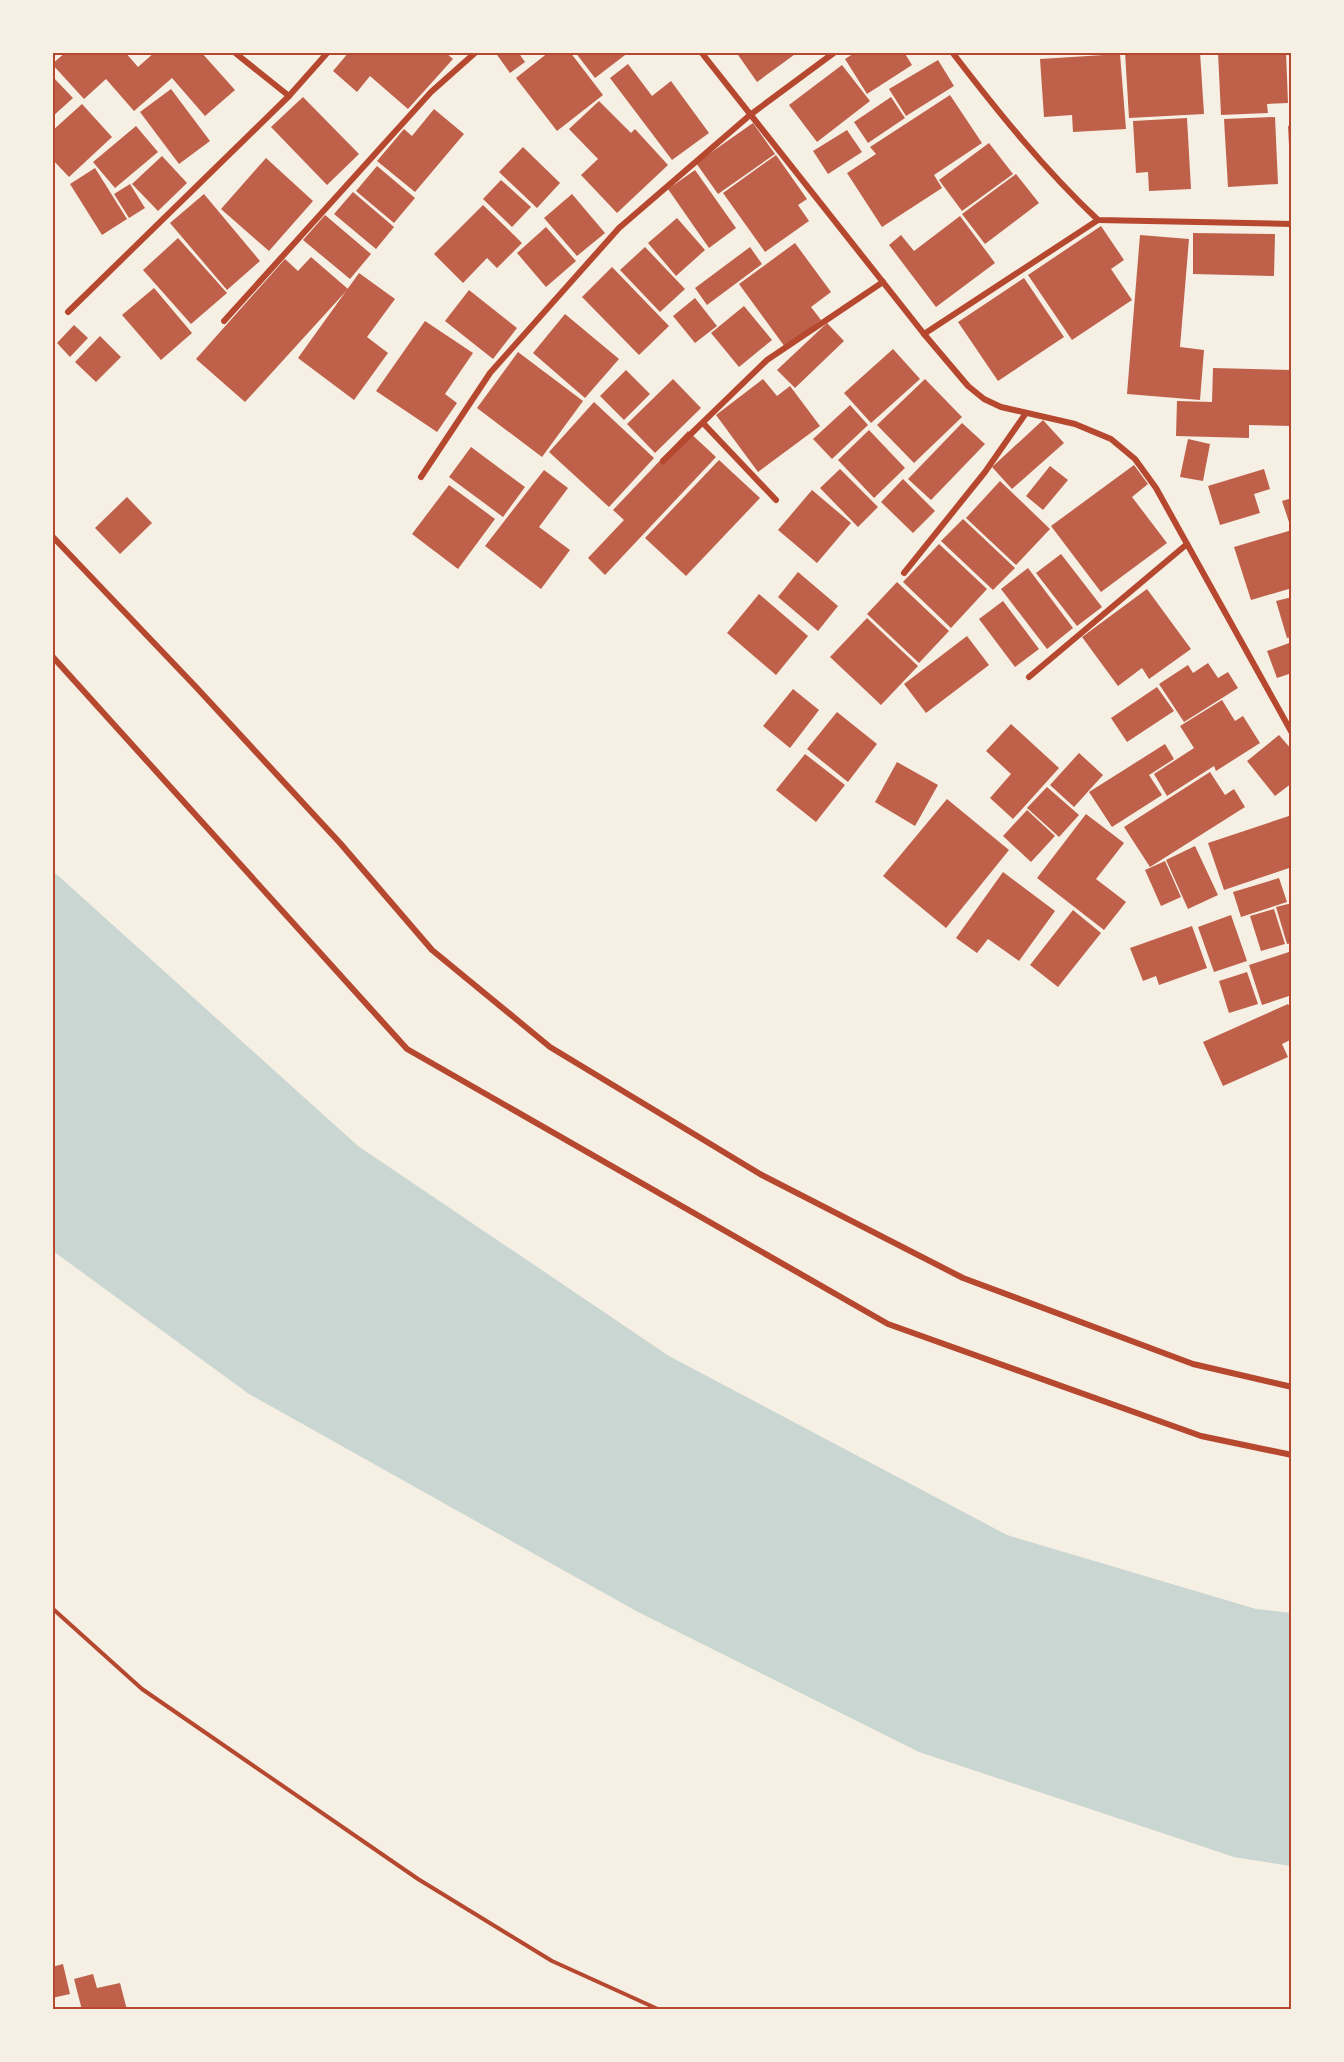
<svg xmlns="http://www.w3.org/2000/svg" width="1344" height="2062" font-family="'Nunito Sans',sans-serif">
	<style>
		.water { fill: #c9d6d2 }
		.building { fill: #bf614a }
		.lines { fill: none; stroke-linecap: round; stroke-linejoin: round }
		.path { stroke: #b5482f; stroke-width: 4 }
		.minor { stroke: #b5482f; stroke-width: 6 }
		.neatline { fill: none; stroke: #b5482f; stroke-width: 2 }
	</style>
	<rect width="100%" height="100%" fill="#f6efe4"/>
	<!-- water -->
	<polygon class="water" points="53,871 358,1146 669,1356 1007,1535 1256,1609 1291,1613 1291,1866 1234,1857 919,1752 638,1612 249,1394 53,1251"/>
	<!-- building -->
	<g class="building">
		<polygon points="66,52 125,52 138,67 155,52 201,52 235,90 205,116 172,78 134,111 106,79 84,99 52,64"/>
		<polygon points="349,52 445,52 453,59 408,109 370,76 357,92 333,71"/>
		<polygon points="495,52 518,52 525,62 510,73"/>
		<polygon points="549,52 570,52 603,95 557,131 516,78"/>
		<polygon points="575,52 629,52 595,78"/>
		<polygon points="736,52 798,52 757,82"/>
		<polygon points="856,52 904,52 912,65 867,94 845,59"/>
		<polygon points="1125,52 1200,52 1204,114 1129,118"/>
		<polygon points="1218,52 1286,52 1288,103 1267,104 1268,113 1221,115"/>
		<polygon points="1120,54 1126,129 1073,132 1072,115 1044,117 1040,59"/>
		<polygon points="938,60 954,86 906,116 889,89"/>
		<polygon points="628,64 652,96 671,81 709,133 672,160 610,78"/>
		<polygon points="842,65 870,101 817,142 789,105"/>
		<polygon points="52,76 73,98 52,117"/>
		<polygon points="171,89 210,141 179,164 140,112"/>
		<polygon points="950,95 982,143 934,175 942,188 882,227 847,173 876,154 870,147"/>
		<polygon points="303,97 359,154 327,185 271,127"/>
		<polygon points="891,97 905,118 868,143 854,122"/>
		<polygon points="599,101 631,133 635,129 668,165 617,213 581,175 598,159 569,129"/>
		<polygon points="82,104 112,137 69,177 52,159 52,131"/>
		<polygon points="434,109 464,134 415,192 377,161 404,129 412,136"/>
		<polygon points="1275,117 1278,184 1228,187 1224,119"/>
		<polygon points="1187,118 1191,189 1149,191 1148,172 1136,173 1133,121"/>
		<polygon points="753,123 775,154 718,194 696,163"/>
		<polygon points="1292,125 1292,165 1290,165 1288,126"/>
		<polygon points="136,126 158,152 115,188 93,162"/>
		<polygon points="847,130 862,152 828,174 813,151"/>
		<polygon points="989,143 1013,174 962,211 939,180"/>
		<polygon points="523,147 560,183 537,208 499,172"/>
		<polygon points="776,155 807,199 798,205 809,221 765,252 723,193"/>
		<polygon points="162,156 187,183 158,211 132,184"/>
		<polygon points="266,158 313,201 269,251 221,209"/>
		<polygon points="377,166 415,198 394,223 356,191"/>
		<polygon points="95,168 127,219 102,235 70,184"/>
		<polygon points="695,170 736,228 709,248 668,189"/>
		<polygon points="1016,174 1039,203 985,244 962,214"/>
		<polygon points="501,180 531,207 512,227 483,199"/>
		<polygon points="130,184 145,208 129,218 114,194"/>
		<polygon points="353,192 394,227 376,249 334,214"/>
		<polygon points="204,194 260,261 227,290 170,223"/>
		<polygon points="572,194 605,233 577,256 544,218"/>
		<polygon points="483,205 522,243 497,268 487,258 463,283 434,254"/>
		<polygon points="325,215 371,254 350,279 303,240"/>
		<polygon points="960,216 995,263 936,307 889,245 901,235 914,251"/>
		<polygon points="677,218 705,250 676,276 648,243"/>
		<polygon points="1101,226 1124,260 1111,269 1132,300 1072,340 1028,275"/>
		<polygon points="546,227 576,261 546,287 517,253"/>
		<polygon points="1193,233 1275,234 1274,276 1193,274"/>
		<polygon points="1140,235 1189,239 1180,347 1204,350 1200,400 1127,394"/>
		<polygon points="178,238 227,293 191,324 143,270"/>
		<polygon points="795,243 831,292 811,307 821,320 785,347 739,284"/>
		<polygon points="645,247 685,289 660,312 620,270"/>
		<polygon points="750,247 762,264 707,305 695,288"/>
		<polygon points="311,257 348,289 245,402 196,359 285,259 298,271"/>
		<polygon points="612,267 669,326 639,355 582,297"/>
		<polygon points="359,273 395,299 367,337 388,353 354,400 298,358"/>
		<polygon points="1024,278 1064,337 998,381 958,322"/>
		<polygon points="154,288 192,333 161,360 122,315"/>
		<polygon points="469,290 517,328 493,359 445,321"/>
		<polygon points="695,298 717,326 695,343 673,316"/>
		<polygon points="744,306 772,340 739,367 711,333"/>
		<polygon points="565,314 619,359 585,398 533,353"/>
		<polygon points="425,321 473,353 445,394 457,403 437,432 376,391"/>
		<polygon points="827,323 844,341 795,388 777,370"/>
		<polygon points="74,325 88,338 70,357 57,343"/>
		<polygon points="100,336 121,357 96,382 75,362"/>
		<polygon points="893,349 920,379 871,423 844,393"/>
		<polygon points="518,352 583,401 542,457 477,408"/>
		<polygon points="1213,368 1292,370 1292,426 1249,425 1249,438 1176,436 1177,401 1212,402"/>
		<polygon points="626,370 650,394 624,420 600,396"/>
		<polygon points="673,379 701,408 655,453 627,424"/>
		<polygon points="763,379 777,396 790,386 820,426 758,472 716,415"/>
		<polygon points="925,379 962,417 914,463 877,425"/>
		<polygon points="594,402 654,458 609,507 549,452"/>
		<polygon points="850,405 868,425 832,459 813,439"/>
		<polygon points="1043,420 1064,443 1012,489 992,467"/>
		<polygon points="962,423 985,444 931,500 908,479"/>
		<polygon points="869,430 905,468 874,498 838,460"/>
		<polygon points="688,431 716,457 605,575 588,558 624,520 613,510"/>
		<polygon points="1188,439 1210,444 1203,481 1180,477"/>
		<polygon points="471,447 525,487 503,517 449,477"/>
		<polygon points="719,460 760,498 686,576 645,538"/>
		<polygon points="1134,465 1148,484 1132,497 1167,543 1101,592 1051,526"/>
		<polygon points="1050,466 1068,480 1043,510 1026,496"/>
		<polygon points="840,469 878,507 858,527 820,488"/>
		<polygon points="1264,469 1270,489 1254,494 1260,513 1220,525 1208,486"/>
		<polygon points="544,470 568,488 539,527 570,550 541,589 485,546"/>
		<polygon points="903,479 935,511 913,533 881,502"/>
		<polygon points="1000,481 1050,529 1016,565 966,518"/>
		<polygon points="449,485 495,519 458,569 412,534"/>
		<polygon points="812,490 851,523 817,563 778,530"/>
		<polygon points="127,497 152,523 120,554 95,528"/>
		<polygon points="1292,498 1292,528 1291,528 1282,501"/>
		<polygon points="963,519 1015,568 993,590 941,541"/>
		<polygon points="1292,530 1292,588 1251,600 1234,547"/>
		<polygon points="939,544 987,589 951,628 903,582"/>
		<polygon points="1061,554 1102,607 1077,626 1036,573"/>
		<polygon points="1028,568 1073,628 1047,649 1001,589"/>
		<polygon points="798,572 838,606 818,631 778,597"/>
		<polygon points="897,582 949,631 919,663 867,614"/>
		<polygon points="1147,589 1191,649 1149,679 1142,668 1118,686 1082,637"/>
		<polygon points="759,594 808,636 776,675 727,633"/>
		<polygon points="1292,597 1292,637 1287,638 1276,601"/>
		<polygon points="1003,601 1039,649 1015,667 979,619"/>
		<polygon points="867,618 918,666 881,705 830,657"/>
		<polygon points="967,636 989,665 926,713 904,684"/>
		<polygon points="1292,642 1292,673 1277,678 1267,651"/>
		<polygon points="1208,663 1218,678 1228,672 1238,688 1184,722 1159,684 1188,665 1193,673"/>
		<polygon points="1157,687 1174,711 1127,742 1111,718"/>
		<polygon points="793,689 819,710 790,748 763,726"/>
		<polygon points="1222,700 1235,721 1243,716 1260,743 1216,771 1214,766 1167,796 1154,774 1194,748 1180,726"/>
		<polygon points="837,712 877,744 848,782 807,749"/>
		<polygon points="1011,724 1059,768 1013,819 990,798 1011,774 986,751"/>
		<polygon points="1279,735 1292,750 1292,783 1275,796 1247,761"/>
		<polygon points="1165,744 1174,759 1149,775 1162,795 1112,827 1089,792"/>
		<polygon points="1079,753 1103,775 1074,807 1050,785"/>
		<polygon points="805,754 845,785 816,822 776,790"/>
		<polygon points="897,762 938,785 915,826 875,802"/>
		<polygon points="1210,772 1225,795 1234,789 1245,807 1150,867 1124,827"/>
		<polygon points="1047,787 1079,815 1059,837 1027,808"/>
		<polygon points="947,799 1009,850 946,928 883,876"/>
		<polygon points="1027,810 1055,836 1031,862 1003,836"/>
		<polygon points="1086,814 1124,843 1096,879 1126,902 1104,930 1037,878"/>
		<polygon points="1292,815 1292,867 1224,890 1208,843"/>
		<polygon points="1195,846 1218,895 1188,909 1166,860"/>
		<polygon points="1165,861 1181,897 1161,906 1145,870"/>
		<polygon points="1003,872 1055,911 1019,961 988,939 977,953 956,938"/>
		<polygon points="1279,878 1287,902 1241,917 1233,892"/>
		<polygon points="1292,903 1292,943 1287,944 1276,907"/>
		<polygon points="1274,909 1285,944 1261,951 1250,916"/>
		<polygon points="1073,910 1101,933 1058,987 1030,965"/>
		<polygon points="1231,915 1247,961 1214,972 1198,927"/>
		<polygon points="1192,926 1207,968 1159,985 1156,976 1143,981 1130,948"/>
		<polygon points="1292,951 1292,995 1262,1005 1249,965"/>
		<polygon points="1247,972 1258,1004 1229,1013 1219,981"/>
		<polygon points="1288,1004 1292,1010 1292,1039 1282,1044 1288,1057 1223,1086 1203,1042"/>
		<polygon points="63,1964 70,1994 52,1998 52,1967"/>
		<polygon points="93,1974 97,1988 120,1983 127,2010 82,2010 74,1979"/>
	</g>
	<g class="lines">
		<!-- path -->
		<polyline class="path" points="52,1608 142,1689 418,1879 552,1961 660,2010"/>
		<!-- minor -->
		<g class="minor">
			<polyline points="234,52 289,96"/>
			<polyline points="701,52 924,334 968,386 984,399 1001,407 1075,424 1111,439 1135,459 1156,488 1292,733"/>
			<path d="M952 52C998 112 1044 169 1098 220L1292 224"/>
			<polyline points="68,312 289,96 328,52"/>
			<polyline points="224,321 431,92 476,52"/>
			<polyline points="924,334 1098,220"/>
			<polyline points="703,423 776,500"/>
			<polyline points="663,461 767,360 883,282"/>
			<polyline points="421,477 490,373 619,228 750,115 835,52"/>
			<polyline points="52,536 196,687 340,843 432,950 550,1047 760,1174 963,1278 1193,1364 1292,1387"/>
			<polyline points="904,573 985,472 1026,413"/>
			<polyline points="52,656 407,1049 888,1324 1201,1436 1292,1455"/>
			<polyline points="1029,677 1187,544"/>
		</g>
	</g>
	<!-- border -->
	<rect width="1344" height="2062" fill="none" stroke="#f6efe4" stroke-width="108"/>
	<rect x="54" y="54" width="1236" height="1954" class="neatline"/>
</svg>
